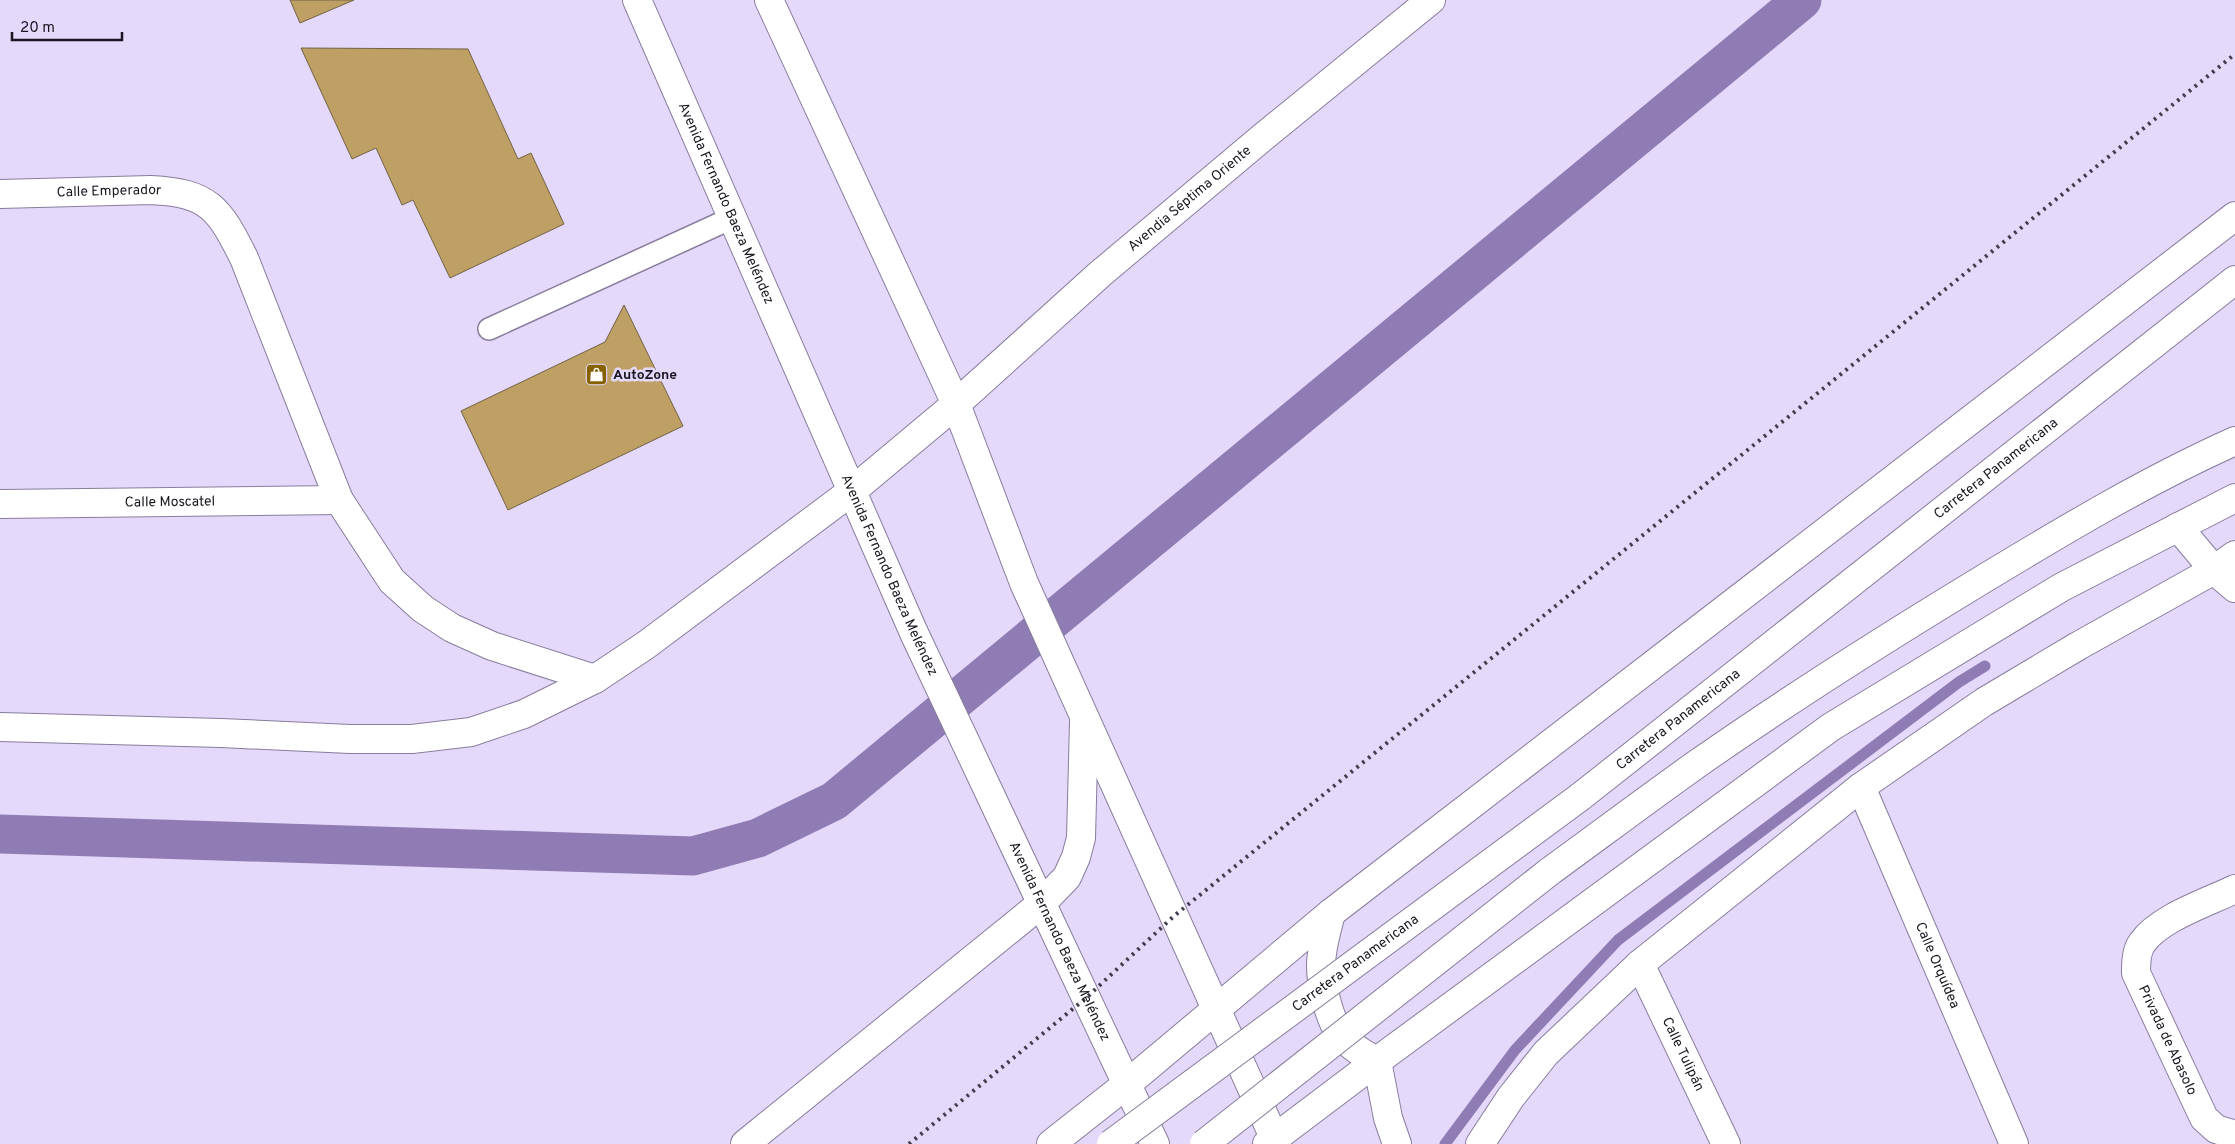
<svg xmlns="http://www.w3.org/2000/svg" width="2235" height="1144" font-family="Overpass,sans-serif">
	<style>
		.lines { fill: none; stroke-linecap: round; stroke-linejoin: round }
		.stream { stroke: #907cb4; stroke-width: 11 }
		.canal { stroke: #907cb4; stroke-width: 39 }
		.building { fill: #be9f64; stroke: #716245 }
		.service-casing { stroke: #877d9c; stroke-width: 24 }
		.minor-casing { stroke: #877d9c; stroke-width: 30 }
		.secondary-casing { stroke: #877d9c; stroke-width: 30 }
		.trunk-casing { stroke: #877d9c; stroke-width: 30 }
		.motorway-casing { stroke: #877d9c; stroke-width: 30 }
		.service { stroke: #fff; stroke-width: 21 }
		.minor { stroke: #fff; stroke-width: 28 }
		.secondary { stroke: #fff; stroke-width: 28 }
		.trunk { stroke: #fff; stroke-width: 28 }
		.motorway { stroke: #fff; stroke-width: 28 }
		.rail { stroke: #413c4b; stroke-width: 4; stroke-dasharray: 2.5 5; stroke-linecap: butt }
		.trunk-bridge-casing { stroke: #877d9c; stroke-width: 30; stroke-linecap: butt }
		.trunk-bridge { stroke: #fff; stroke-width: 28 }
		.labels { text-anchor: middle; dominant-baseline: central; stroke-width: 5; stroke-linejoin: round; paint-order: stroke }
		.street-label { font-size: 14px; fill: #1a1621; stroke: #e5d9fb }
		.poi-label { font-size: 14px; font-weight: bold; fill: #1a1621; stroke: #e5d9fb; text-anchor: start }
	</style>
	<rect width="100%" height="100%" fill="#e5d9fb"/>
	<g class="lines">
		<!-- stream -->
		<polyline class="stream" points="1445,1144 1515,1050 1618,940 1959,682 1985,666"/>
		<!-- canal -->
		<polyline class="canal" points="0,834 693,856 758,838 834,801 1802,0"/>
	</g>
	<!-- building -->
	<g class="building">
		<polygon points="290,0 354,0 300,23"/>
		<polygon points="301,48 468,49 518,159 531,153 564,224 450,278 413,200 402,205 376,148 352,159"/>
		<polygon points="624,305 683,426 508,510 461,411 605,342"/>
	</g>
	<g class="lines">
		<defs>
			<polyline id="service" points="489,329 732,218"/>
			<g id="minor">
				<path id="s1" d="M0 194 151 190C209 193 219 208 244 258L339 500 392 581 423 609 452 628 492 646 595 679"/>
				<path id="s2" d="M0 504 339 500"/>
				<polyline points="2178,527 2214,570 2235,588"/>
				<path id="s3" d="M0 727 221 733 350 739H412L471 732 524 714 595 679 646 645 852 491 956 404 1100 274 1263 137 1431 0"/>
				<path id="s4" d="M1861 787 2014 1144"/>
				<path id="s5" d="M2235 889C2208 902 2159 918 2142 943 2136 951 2136 963 2136 973L2204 1118 2216 1129 2235 1135"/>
				<path id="s6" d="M1640 964 1726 1144"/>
				<polyline points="745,1144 1042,903"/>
				<polyline points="1480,1144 1511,1097 1546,1053 1640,964 1861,787 1984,702 2078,646 2214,570 2235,555"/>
			</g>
			<g id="secondary">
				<path id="s7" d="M637 0 914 633 1155 1144"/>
				<polyline points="769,0 956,404 1024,583 1277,1144"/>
				<polyline points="1042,903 1067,877 1076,857 1081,838 1084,722"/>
			</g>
			<g id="trunk">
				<path id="s8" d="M1580 797 2235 280"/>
				<path d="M1549 872C1597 837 1645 801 1694 766 1788 700 1886 638 1985 578 2066 529 2148 480 2235 441"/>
				<path d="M1331 913C1327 930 1321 948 1321 966 1321 984 1329 1019 1340 1033 1349 1046 1363 1054 1377 1061L1388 1118 1397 1144"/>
			</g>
			<g id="motorway">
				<polyline points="1051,1144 1127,1084 1331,913 2235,216"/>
				<polyline points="1267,1144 1377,1061 1831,727 2062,587 2235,498"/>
			</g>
		</defs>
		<!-- service casing -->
		<use href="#service" class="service-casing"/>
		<!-- minor casing -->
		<use href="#minor" class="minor-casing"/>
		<!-- secondary casing -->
		<use href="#secondary" class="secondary-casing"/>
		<!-- trunk casing -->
		<use href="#trunk" class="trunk-casing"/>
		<!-- motorway casing -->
		<use href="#motorway" class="motorway-casing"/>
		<!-- service -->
		<use href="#service" class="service"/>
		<!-- minor -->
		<use href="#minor" class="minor"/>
		<!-- secondary -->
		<use href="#secondary" class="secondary"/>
		<!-- trunk -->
		<use href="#trunk" class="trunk"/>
		<!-- motorway -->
		<use href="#motorway" class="motorway"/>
		<!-- rail -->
		<polyline class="rail" points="909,1144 1086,998 1174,916 2235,54"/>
		<defs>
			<g id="trunk-bridge">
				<path id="s9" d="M1111 1144 1580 797"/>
				<polyline points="1204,1144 1549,872"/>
			</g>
		</defs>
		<!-- trunk-bridge casing -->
		<use href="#trunk-bridge" class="trunk-bridge-casing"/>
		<!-- trunk-bridge -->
		<use href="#trunk-bridge" class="trunk-bridge"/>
	</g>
	<!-- icons -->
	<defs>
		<symbol id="shop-square" viewBox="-11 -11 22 22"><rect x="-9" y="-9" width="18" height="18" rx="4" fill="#876200" stroke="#e5d9fb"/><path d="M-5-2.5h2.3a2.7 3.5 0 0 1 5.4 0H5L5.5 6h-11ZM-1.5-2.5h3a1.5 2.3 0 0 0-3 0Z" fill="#fff"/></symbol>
	</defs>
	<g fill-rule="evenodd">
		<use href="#shop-square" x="584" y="362" width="25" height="25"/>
	</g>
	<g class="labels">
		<!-- street labels -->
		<g class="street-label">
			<text stroke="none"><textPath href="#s1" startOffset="109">Calle Emperador</textPath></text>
			<text stroke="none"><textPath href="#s3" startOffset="1372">Avendia Séptima Oriente</textPath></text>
			<text stroke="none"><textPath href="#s7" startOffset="222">Avenida Fernando Baeza Meléndez</textPath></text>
			<text stroke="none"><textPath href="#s8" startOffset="530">Carretera Panamericana</textPath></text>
			<text stroke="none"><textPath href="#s2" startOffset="170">Calle Moscatel</textPath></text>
			<text stroke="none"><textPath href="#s7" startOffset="628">Avenida Fernando Baeza Meléndez</textPath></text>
			<text stroke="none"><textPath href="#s8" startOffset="125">Carretera Panamericana</textPath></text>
			<text stroke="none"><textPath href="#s7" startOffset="1032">Avenida Fernando Baeza Meléndez</textPath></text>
			<text stroke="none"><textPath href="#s9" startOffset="304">Carretera Panamericana</textPath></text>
			<text stroke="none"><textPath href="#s4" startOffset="194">Calle Orquídea</textPath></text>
			<text stroke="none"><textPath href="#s5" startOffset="214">Privada de Abasolo</textPath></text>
			<text stroke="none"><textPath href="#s6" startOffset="100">Calle Tulipán</textPath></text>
		</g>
		<!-- poi labels -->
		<g class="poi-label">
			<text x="613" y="375">AutoZone</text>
		</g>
	</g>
	<!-- scale -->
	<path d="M12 32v8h110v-8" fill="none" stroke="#1a1621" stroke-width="2.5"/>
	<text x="20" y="32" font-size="15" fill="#1a1621" stroke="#e5d9fb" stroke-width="4" paint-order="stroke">20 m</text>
</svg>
